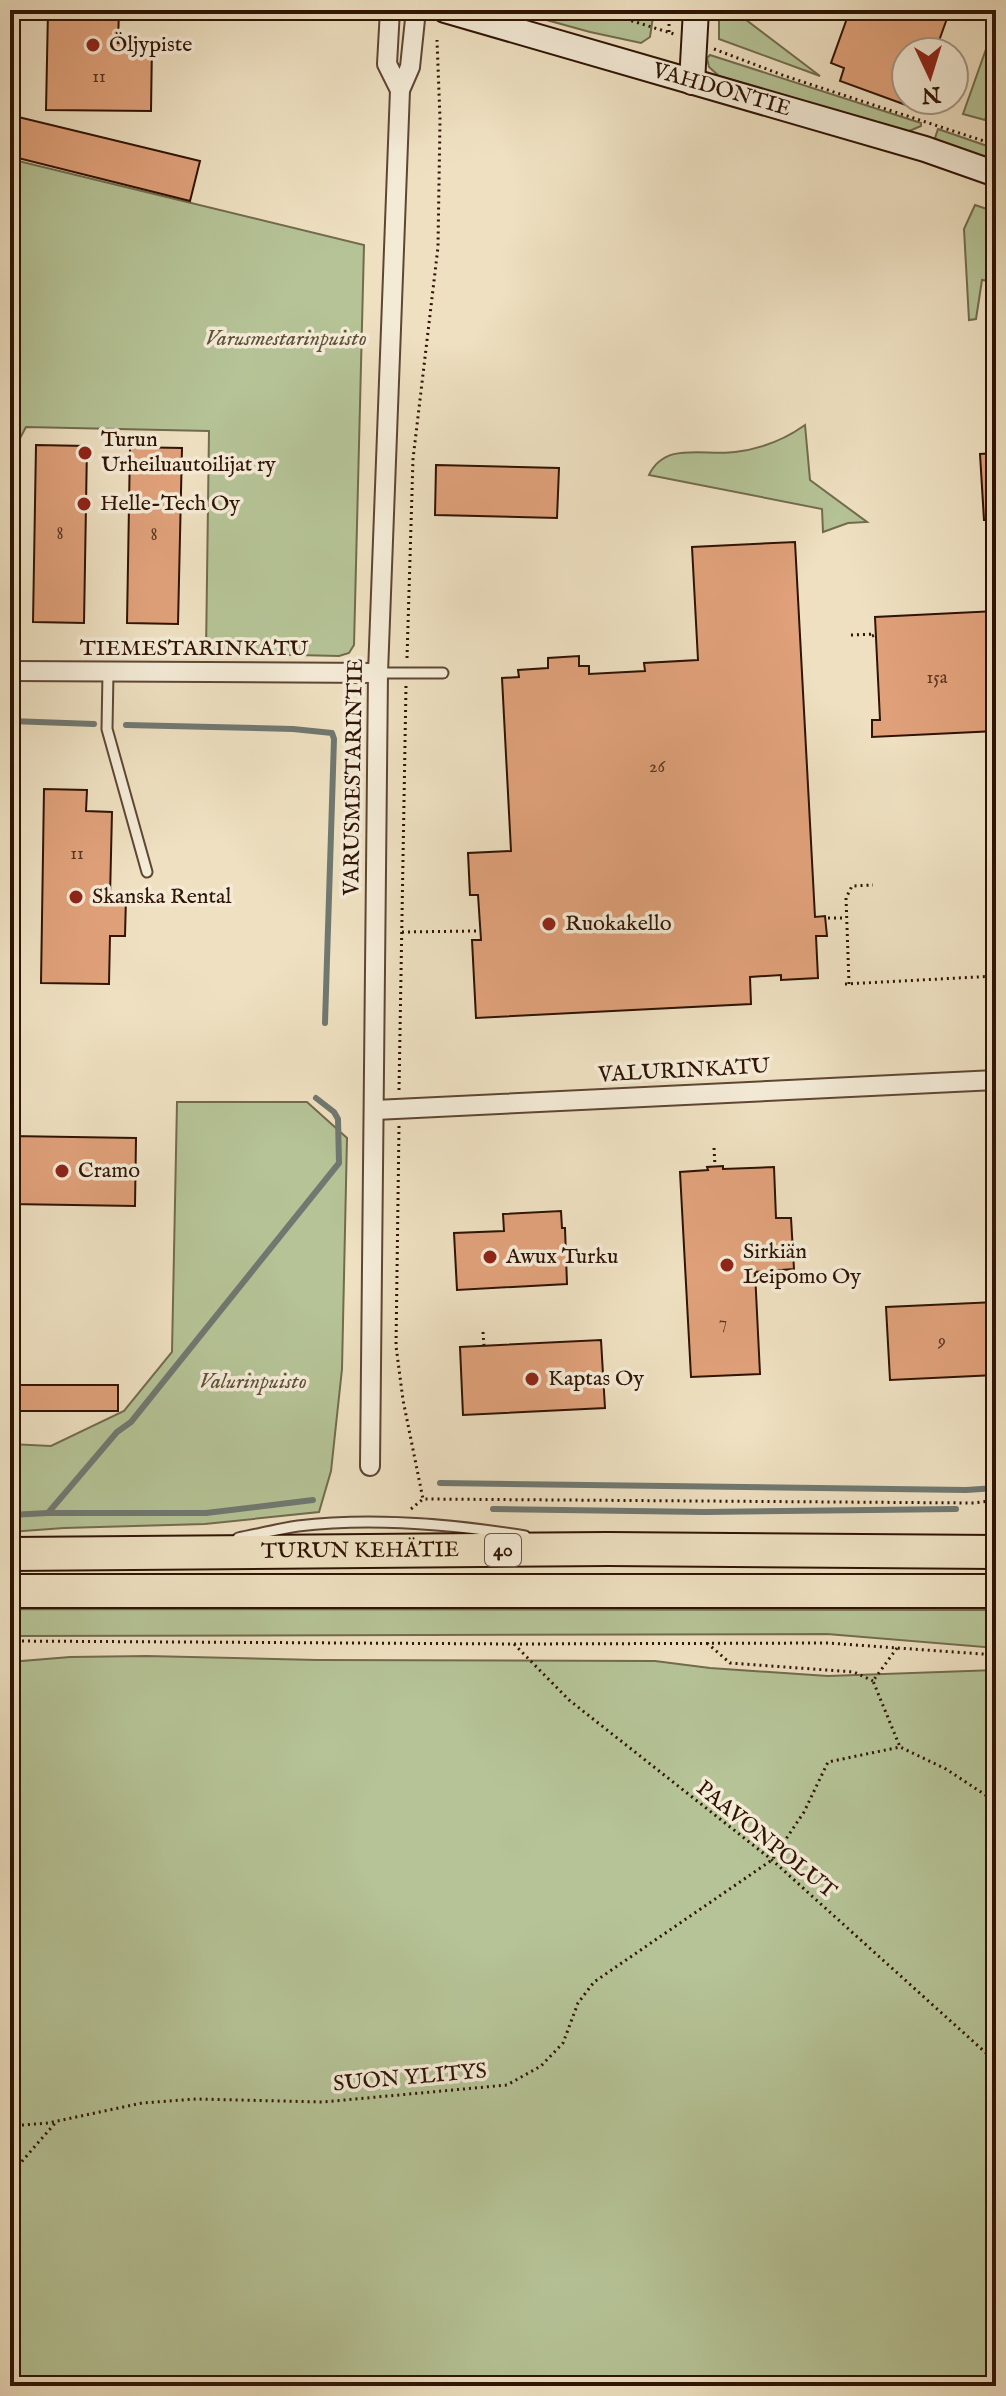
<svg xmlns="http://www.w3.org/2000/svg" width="1006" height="2396" font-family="'IM FELL English',serif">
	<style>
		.green { fill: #b5c396; stroke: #726b4d; stroke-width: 2 }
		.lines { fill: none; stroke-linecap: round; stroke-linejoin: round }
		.stream { stroke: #707871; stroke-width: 6 }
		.building { fill: #e0a17a; stroke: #2f1304; stroke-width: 2 }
		.lane-casing { stroke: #5f4633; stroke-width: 13 }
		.street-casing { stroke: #5f4633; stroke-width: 22 }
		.secondary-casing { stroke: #2f1304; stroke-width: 28 }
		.highway-casing { stroke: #2f1304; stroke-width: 36 }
		.path { stroke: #2f1304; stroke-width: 3; stroke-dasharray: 2 4; stroke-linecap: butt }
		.lane { stroke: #f4ebd7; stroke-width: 9 }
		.street { stroke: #f4ebd7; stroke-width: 18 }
		.secondary { stroke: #f4ebd7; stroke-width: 24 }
		.highway { stroke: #eee0c1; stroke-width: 32 }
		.path-bridge { stroke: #2f1304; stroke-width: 3; stroke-dasharray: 2 4; stroke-linecap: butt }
		.poi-dot { fill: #8f2418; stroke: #f4ebd7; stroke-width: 3 }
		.labels { text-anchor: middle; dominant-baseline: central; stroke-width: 7; stroke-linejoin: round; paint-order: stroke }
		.number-label { font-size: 18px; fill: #5b3622 }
		.shield { fill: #f4ebd7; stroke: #6a5443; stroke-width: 2 }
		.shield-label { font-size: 20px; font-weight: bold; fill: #2f1304 }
		.poi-label { font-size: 22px; fill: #2f1304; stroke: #f4ebd7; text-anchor: start }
		.street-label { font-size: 22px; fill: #2f1304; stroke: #f4ebd7 }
		.park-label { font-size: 22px; font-style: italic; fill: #5e5137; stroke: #f4ebd7 }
	</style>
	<rect width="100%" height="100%" fill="#eee0c1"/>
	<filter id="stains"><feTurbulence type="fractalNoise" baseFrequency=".0025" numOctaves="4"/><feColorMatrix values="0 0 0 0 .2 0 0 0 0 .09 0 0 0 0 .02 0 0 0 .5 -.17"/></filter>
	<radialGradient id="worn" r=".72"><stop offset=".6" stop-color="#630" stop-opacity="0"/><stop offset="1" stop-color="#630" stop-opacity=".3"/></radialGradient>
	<!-- green -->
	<g class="green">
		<polygon points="510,10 654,10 650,37 641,43 590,32"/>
		<polygon points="719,10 733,10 820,76 719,39"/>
		<polygon points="996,21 996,90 985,120 963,114"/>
		<polygon points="710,55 921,123 921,126 907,132 719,76 709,67 707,58"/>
		<polygon points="938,129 996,149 996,162 940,142 935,138"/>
		<polygon points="10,159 364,245 354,645 349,653 339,656 206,653 209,431 26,427 10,457"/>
		<polygon points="975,205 996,212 996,282 982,280 976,319 969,320 964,229"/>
		<path d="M805 425 810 480 867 522 848 523 823 532 822 509 649 475C665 441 704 456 735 452 760 449 784 440 805 425Z"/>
		<polygon points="177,1102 307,1102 347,1138 342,1369 331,1471 319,1512 205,1524 64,1528 10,1532 10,1444 51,1446 124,1411 172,1352"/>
		<polygon points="10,1609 996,1610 996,1648 827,1634 10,1636"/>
		<polygon points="147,1656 317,1660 655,1661 710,1668 828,1676 996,1670 996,2386 10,2386 10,1662 70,1657"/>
	</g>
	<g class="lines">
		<!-- stream -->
		<g class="stream">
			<polyline points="10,721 94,724"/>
			<polyline points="126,725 293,729 332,733 334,739 325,1023"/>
			<polyline points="440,1483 966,1490 996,1488"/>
			<polyline points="313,1500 206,1513 48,1513 117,1432 131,1422 339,1163 338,1119 334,1112 316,1098"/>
			<polyline points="493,1509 704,1512 956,1509"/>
			<polyline points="10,1515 48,1513"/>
		</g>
	</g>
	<!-- building -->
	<g class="building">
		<polygon points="48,10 119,10 118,43 152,44 151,111 46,110"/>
		<polygon points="850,10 950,10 935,52 906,52 906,105 840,81 844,68 831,63"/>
		<polygon points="10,115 200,161 190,201 10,156"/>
		<polygon points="36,445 87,446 84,623 33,622"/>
		<polygon points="130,447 182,448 178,624 127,623"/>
		<polygon points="996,453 996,520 984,520 980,454"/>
		<polygon points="436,465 559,468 557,518 435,515"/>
		<polygon points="795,542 815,917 825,916 827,936 816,936 818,978 781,980 781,975 750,977 751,1004 476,1018 472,940 481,940 478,895 470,895 468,853 511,851 502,678 519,677 518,670 548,668 548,658 579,656 579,666 589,666 589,674 645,671 644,663 698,660 692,547"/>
		<polygon points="996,611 996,731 872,737 872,720 880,720 875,617"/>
		<polygon points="44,789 87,790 86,811 112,812 110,897 126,897 125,936 110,936 109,984 41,983"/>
		<polygon points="10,1136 136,1138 135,1206 10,1204"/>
		<polygon points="723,1166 723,1169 774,1167 776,1218 791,1218 794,1269 755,1272 760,1374 691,1377 680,1172 708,1170 707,1167"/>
		<polygon points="561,1211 562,1228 565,1228 567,1284 457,1290 454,1233 504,1231 503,1214"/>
		<polygon points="996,1302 996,1375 890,1380 886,1307"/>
		<polygon points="601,1340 605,1408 463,1415 460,1347"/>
		<rect x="10" y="1385" width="108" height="26"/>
	</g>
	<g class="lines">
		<defs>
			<g id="lane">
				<polyline points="108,673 107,729 147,872"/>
				<polyline points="378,673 443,673"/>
				<path d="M238 1538C258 1534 278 1529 298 1526 374 1517 451 1524 525 1536"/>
			</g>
			<g id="street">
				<polyline points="390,10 387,64 400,90"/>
				<polyline points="10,671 378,673"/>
				<polyline points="375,1110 996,1080"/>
				<polyline points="370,1466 378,673 400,90 410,67 416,10"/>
			</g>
			<g id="secondary">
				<path id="s1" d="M445 10 925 149 996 174"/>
				<polyline points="692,82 696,10"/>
			</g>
			<g id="highway">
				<path id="s2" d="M10 1554 608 1549 996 1552"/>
				<polyline points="10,1591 996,1591"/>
			</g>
		</defs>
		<!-- lane casing -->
		<use href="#lane" class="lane-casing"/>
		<!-- street casing -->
		<use href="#street" class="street-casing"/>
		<!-- secondary casing -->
		<use href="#secondary" class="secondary-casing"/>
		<!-- highway casing -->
		<use href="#highway" class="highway-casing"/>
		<!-- path -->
		<g class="path">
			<polyline points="597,10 674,34"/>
			<polyline points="971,16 973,10"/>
			<polyline points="669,32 669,10"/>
			<polyline points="714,49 785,76 996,145"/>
			<polyline points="851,635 874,634"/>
			<polyline points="407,658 413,459 438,247 440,119 437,40"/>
			<polyline points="828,918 846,918"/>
			<polyline points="402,932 477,931"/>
			<polyline points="845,984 996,976"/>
			<polyline points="849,984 846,898 852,886 873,885"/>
			<polyline points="399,1090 406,686"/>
			<polyline points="399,1126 396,1346 403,1400 423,1499 974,1503 996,1500"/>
			<polyline points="714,1148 715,1166"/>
			<polyline points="483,1332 484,1346"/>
			<polyline points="411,1509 423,1499"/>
			<polyline points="10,1641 514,1644 828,1643 996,1655"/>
			<polyline points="707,1643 730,1663 854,1672 873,1681"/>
			<polyline points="514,1644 569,1700 772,1860 996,2062"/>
			<polyline points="897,1648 873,1681 900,1747"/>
			<polyline points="10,2126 48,2123 142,2103 196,2099 323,2102 507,2085 541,2066 563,2043 578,2003 594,1982 772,1860 804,1812 828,1762 900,1747 946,1769 996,1802"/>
			<polyline points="10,2175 57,2121"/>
		</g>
		<!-- lane -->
		<use href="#lane" class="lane"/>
		<!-- street -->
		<use href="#street" class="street"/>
		<!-- secondary -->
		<use href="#secondary" class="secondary"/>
		<!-- highway -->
		<use href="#highway" class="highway"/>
		<!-- path-bridge -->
		<polyline class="path-bridge" points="872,636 875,635"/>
	</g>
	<!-- markers -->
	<g class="poi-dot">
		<circle cx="93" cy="45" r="8"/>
		<circle cx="85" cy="453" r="8"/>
		<circle cx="84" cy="504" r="8"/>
		<circle cx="76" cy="897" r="8"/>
		<circle cx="549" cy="924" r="8"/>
		<circle cx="62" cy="1171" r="8"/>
		<circle cx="490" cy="1257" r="8"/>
		<circle cx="727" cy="1265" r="8"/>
		<circle cx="532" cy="1379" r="8"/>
	</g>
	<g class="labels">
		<!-- number labels -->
		<g class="number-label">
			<text x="99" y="77">11</text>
			<text x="60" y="534">8</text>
			<text x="154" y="535">8</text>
			<text x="937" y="678">15a</text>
			<text x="657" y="767">26</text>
			<text x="77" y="854">11</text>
			<text x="723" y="1323">7</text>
			<text x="942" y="1341">9</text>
		</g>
		<!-- shield labels -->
		<rect class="shield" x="485" y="1534" width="36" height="32" rx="6"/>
		<g class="shield-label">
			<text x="503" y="1550">40</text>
		</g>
		<!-- poi labels -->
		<g class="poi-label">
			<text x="109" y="45">Öljypiste</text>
			<text x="101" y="440">Turun<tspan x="101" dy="25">Urheiluautoilijat ry</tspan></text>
			<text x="100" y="504">Helle-Tech Oy</text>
			<text x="92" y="897">Skanska Rental</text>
			<text x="565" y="924">Ruokakello</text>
			<text x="78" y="1171">Cramo</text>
			<text x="743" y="1252">Sirkiän<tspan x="743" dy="25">Leipomo Oy</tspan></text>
			<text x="506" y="1257">Awux Turku</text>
			<text x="548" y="1379">Kaptas Oy</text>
		</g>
		<!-- street labels -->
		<g class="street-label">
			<text stroke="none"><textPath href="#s1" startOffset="288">VAHDONTIE</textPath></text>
			<text x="194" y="649">TIEMESTARINKATU</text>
			<text transform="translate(354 777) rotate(-89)">VARUSMESTARINTIE</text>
			<text transform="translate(684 1071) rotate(-3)">VALURINKATU</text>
			<text stroke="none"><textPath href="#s2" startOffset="350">TURUN KEHÄTIE</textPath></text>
			<text transform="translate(766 1840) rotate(39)">PAAVONPOLUT</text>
			<text transform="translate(410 2078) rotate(-5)">SUON YLITYS</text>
		</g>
		<!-- park labels -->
		<g class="park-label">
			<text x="286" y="339">Varusmestarinpuisto</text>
			<text x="253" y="1382">Valurinpuisto</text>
		</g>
	</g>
	<!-- margin -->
	<rect width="1006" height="2396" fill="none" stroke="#eee0c1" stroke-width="40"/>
	<rect x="12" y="12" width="982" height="2372" fill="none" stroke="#2f1304" stroke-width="4"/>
	<rect x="20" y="20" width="966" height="2356" fill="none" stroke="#2f1304" stroke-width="2"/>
	<!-- north arrow -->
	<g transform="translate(930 76) rotate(176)"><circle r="38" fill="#f4ebd7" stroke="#a59583" stroke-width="2"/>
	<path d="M0-6L14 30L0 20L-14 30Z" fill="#8f2418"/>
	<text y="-12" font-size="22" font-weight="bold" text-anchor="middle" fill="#2f1304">N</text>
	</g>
	<rect width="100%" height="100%" filter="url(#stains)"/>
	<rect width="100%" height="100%" fill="url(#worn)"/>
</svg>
